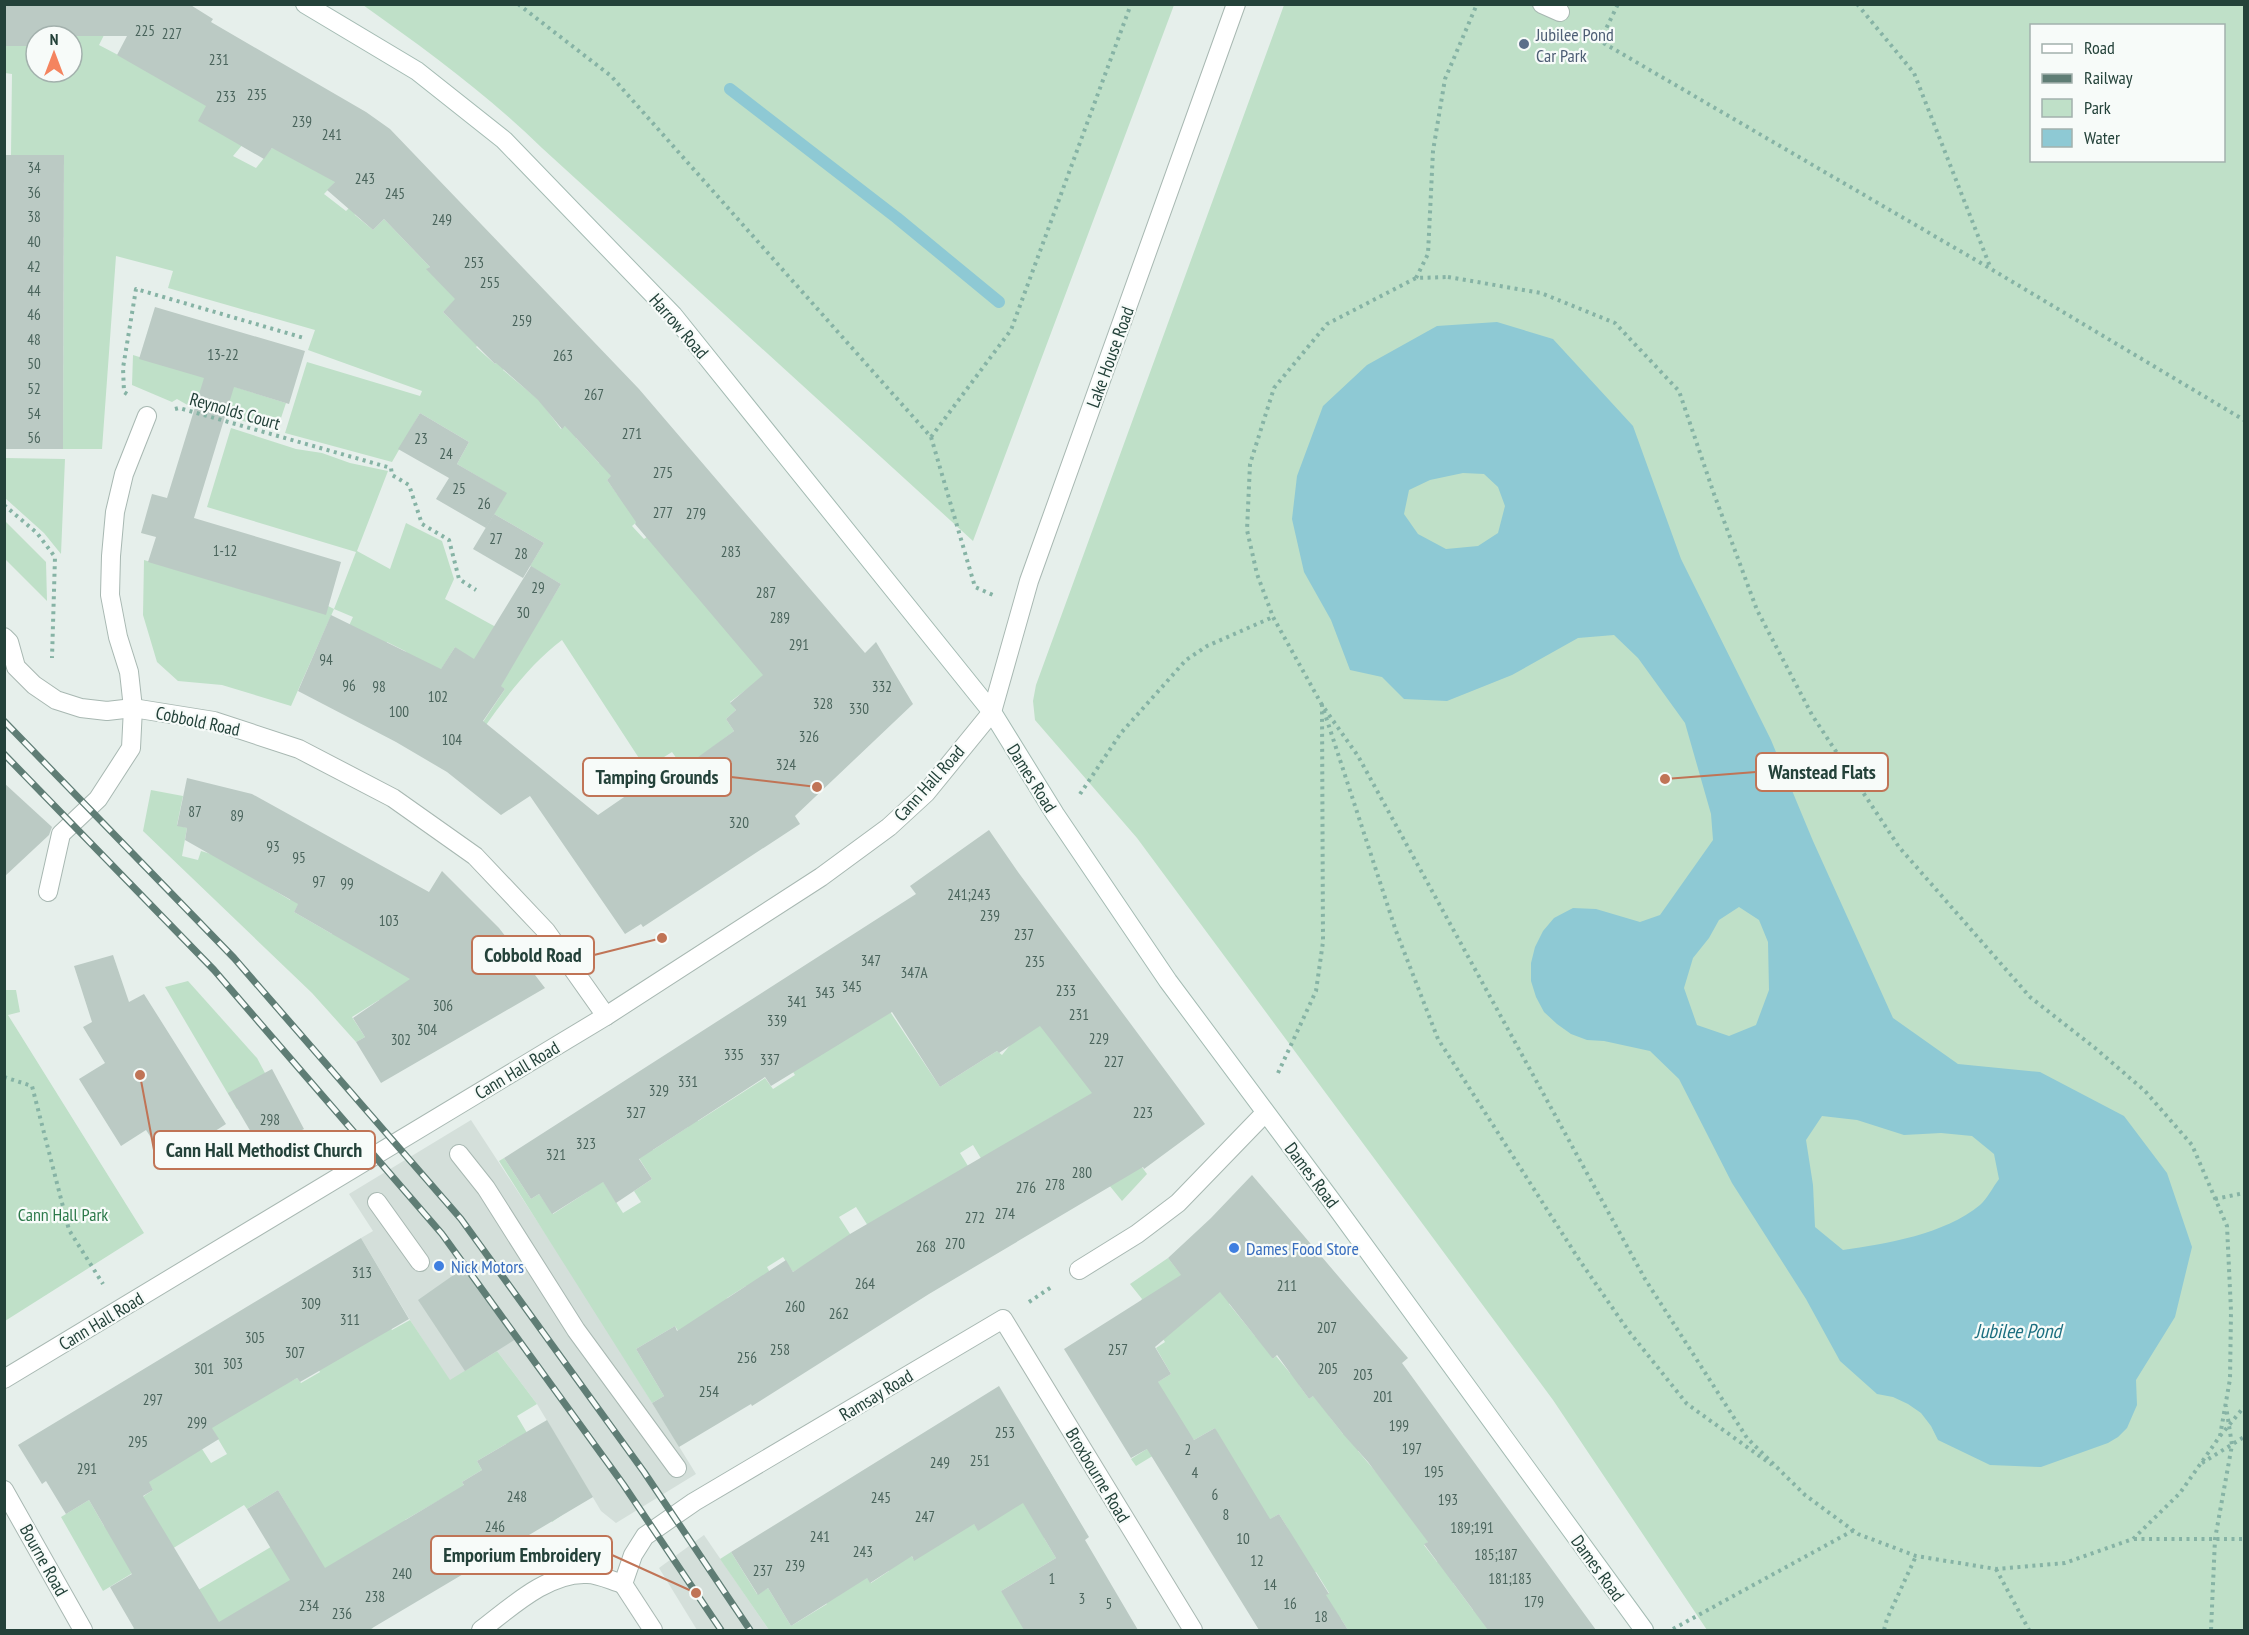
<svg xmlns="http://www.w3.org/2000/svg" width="2249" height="1635" font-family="'PT Sans Narrow',sans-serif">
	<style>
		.built { fill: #d4dfda }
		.green { fill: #bfe0c8; fill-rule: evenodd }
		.water { fill: #8ec9d4; fill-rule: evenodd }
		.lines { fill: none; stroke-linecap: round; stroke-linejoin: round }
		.stream { stroke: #8ec9d4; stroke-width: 12 }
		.building { fill: #bbcac4 }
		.service-casing { stroke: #a8b8b2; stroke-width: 20 }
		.minor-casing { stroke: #a8b8b2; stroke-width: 20 }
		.tertiary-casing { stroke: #a8b8b2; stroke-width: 20 }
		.secondary-casing { stroke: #a4bbb3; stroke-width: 20 }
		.path { stroke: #86b3a5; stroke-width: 4; stroke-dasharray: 3 4.5; stroke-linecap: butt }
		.service { stroke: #fff; stroke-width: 18 }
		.minor { stroke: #fff; stroke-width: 18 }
		.tertiary { stroke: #fff; stroke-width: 18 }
		.secondary { stroke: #fff; stroke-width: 18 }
		.rail-casing { stroke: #5f7d75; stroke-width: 7 }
		.rail { stroke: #f7fbf9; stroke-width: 4.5; stroke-dasharray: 14; stroke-linecap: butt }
		.service-dot { fill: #5c6f8a; stroke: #f7fbf9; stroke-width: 2 }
		.shop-dot { fill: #3f7fe0; stroke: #f7fbf9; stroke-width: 2 }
		.labels { text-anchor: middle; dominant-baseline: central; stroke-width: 4.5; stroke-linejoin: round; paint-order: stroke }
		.number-label { font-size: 15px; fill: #4a645c }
		.service-label { font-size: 18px; fill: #4e5e75; stroke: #f7fbf9; text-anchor: start }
		.street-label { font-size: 18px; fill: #24423a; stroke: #f7fbf9 }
		.park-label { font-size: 18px; fill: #2d7a4b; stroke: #f7fbf9 }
		.shop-label { font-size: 18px; fill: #366cbe; stroke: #f7fbf9; text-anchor: start }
		.water-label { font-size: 20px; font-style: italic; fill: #1c6f80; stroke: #f7fbf9 }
		.leader { fill: none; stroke: #c07456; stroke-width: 2 }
		.callout-dot { fill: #c07456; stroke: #f7fbf9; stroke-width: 2 }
		.callout { fill: #f7fbf9; stroke: #c07456; stroke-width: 2 }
		.callout-label { font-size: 20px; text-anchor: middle; font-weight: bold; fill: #24423a }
	</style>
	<rect width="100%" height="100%" fill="#e6efeb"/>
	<!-- built -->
	<g class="built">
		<polygon points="471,1120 588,1299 696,1474 616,1523 601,1511 537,1404 497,1351 450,1381 410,1320 361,1238 373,1231 349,1194"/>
		<polygon points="704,1535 769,1630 697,1630 659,1568"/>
	</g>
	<!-- green -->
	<g class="green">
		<path d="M363 5H1174L973 541 542 148C487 94 425 49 363 5Z"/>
		<path d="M1284 5H2244V1630H1707L1553 1400 1137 838 1035 720 1033 701 1036 685ZM2032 26H2224V160H2032Z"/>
		<path d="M4 31 36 46V72H72V36L106 31 99 45 139 66 190 85 243 144 233 156 256 168 272 148 354 162 324 194 346 211 352 205 355 215 373 230 384 219 430 267 427 269 459 296 443 312 452 321 481 342 476 347 495 364 524 336 503 370 540 401 561 429 588 408 576 438 599 463 630 460 607 480 617 494 665 498 632 526 644 539 651 534 781 689 751 686 730 702 736 710 726 719 734 731 684 769 672 752 653 764 691 819V838L562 640C518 673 484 729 452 774L449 773 505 689 484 676 455 647 434 681 405 651 387 642 382 653 335 656 353 617 334 609 291 706 222 685 178 681 157 662 143 615 144 560 325 614 328 606 334 609 356 552 207 507 231 428 296 449 322 453 350 463 388 471 357 551 390 569 406 523 442 541 454 579 445 599 525 643 561 584 530 566 544 543 494 514 506 493 457 464 469 442 420 413 392 462 285 433 307 362 420 396 422 391 308 350 315 330 168 288 173 271 116 256 102 449H63L64 155H11L12 74 5 73Z"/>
		<polygon points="133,355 286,403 277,430 191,407 177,399 172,402 132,385"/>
		<polygon points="5,458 65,459 61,554 44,533 5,498"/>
		<polygon points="5,521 46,562 47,601 5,559"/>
		<polygon points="151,790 183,796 177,825 187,828 182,856 198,860 201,851 247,865 267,886 290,900 302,878 310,883 294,912 332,934 353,903 452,916 394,1022 379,1000 352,1017 365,1037 356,1042 312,993 143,831"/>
		<polygon points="1076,950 1080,956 1042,1024 1106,1074 1129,1150 1147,1174 1122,1201 1053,1116 982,1160 973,1145 960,1153 968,1166 889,1259 856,1207 839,1217 852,1237 793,1272 783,1257 767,1267 775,1282 775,1331 746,1286 727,1298 704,1373 675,1326 636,1349 664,1396 652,1403 499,1161 504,1158 531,1199 539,1194 553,1214 587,1192 575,1172 590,1161 623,1213 641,1202 634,1191 652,1179 627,1139 653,1150 688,1127 676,1109 686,1103 698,1121 765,1078 773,1089 795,1075 775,1044 871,983 940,1087 997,1051 1002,1055 1015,1039 1036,980"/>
		<polygon points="188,981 257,1058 265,1073 249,1104 237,1109 165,987"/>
		<polygon points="4,990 16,990 20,1012 8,1015 144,1233 5,1321"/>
		<polygon points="1168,1258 1186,1281 1250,1265 1229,1304 1255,1336 1286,1305 1266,1347 1273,1359 1276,1356 1290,1373 1319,1344 1324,1351 1299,1385 1309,1399 1327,1385 1329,1416 1343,1434 1370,1413 1358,1451 1381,1478 1496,1492 1424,1545 1437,1562 1466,1540 1453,1583 1473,1610 1502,1588 1521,1629 1518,1630 1348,1630 1341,1619 1299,1612 1329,1593 1316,1572 1306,1578 1287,1527 1279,1514 1250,1531 1215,1428 1194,1440 1189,1434 1136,1466 1131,1459 1158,1442 1156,1383 1171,1374 1156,1348 1165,1342 1140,1302 1142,1299 1130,1284"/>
		<path d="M368 1289 392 1330 410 1320 450 1380 497 1351 537 1404 517 1416 546 1465 562 1515 552 1522 506 1444 477 1461 482 1470 462 1482 477 1507 443 1498 405 1520 418 1541 346 1582 373 1628 369 1630 346 1590 245 1624 248 1630H223L218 1623 205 1630H131L301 1529 278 1490 247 1509 244 1505 103 1591 61 1517 89 1500 104 1526C122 1515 135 1501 153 1490L141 1469 202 1449 211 1463 227 1454 192 1395 279 1387 297 1378 301 1383 320 1372 296 1332Z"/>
		<polygon points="1047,1467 1077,1518 1044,1538 1056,1558 1001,1591 1039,1617 1045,1630 769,1630 720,1559 731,1552 757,1594 768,1588 791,1626 827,1604 805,1568 865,1575 871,1583 889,1571 886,1516 914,1560 947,1481 978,1530 1027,1479"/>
	</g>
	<!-- water -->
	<path class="water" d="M1497 322 1553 339 1633 426 1681 559 1771 740 1813 841 1893 1018 1958 1064 2040 1072 2124 1116 2167 1173 2192 1247 2175 1317 2136 1380 2137 1405 2127 1428 2118 1437 2108 1443 2041 1467 1990 1465 1938 1440 1931 1426 1921 1413 1908 1404 1893 1397 1877 1394 1840 1361 1806 1299 1732 1183 1679 1079 1650 1051 1604 1041 1587 1040 1571 1034 1557 1024 1544 1012 1536 997 1531 981V963L1535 947 1543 931 1554 918 1573 908 1596 909 1640 922 1660 915 1713 840 1711 814 1685 723 1638 658 1614 635 1578 638 1512 675 1447 701 1404 699 1382 677 1350 670 1331 620 1304 572 1292 519 1297 476 1323 406 1367 365 1437 326ZM1463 473 1484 474 1498 487 1505 506 1498 533 1478 546 1446 549 1418 534 1404 514 1409 490 1430 480ZM1739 907 1759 920 1768 942 1769 990 1756 1025 1729 1036 1697 1025 1684 988 1693 958 1709 938 1719 920ZM1822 1116 1857 1120 1904 1135 1941 1133 1972 1136 1994 1154 1999 1179C1993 1187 1987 1199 1980 1205 1945 1234 1886 1244 1843 1250L1815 1227 1813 1185 1806 1140Z"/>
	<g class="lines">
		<!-- stream -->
		<polyline class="stream" points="730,89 897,218 999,302"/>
	</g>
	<!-- building -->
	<g class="building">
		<polygon points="4,4 189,4 213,19 211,22 366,112 390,129 639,389 865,653 876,642 913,704 795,816 800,824 643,927 641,924 625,934 530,796 501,815 447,772 396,742 298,691 331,615 441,669 455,647 474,659 531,566 561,584 501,686 505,689 483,721 598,815 678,760 683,768 734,731 726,719 736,710 730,703 763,675 635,524 636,522 607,480 611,476 565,426 562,429 538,400 496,363 495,364 443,312 455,299 426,269 430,267 384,219 373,230 327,190 335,182 272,148 264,159 198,121 206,106 117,55 127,36 36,36 36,46 4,46"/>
		<polygon points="4,155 64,155 63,449 4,449"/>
		<polygon points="155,307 305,351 289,404 234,387 194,518 341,562 326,615 148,562 156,537 141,533 152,494 167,498 204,378 139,359"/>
		<polygon points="420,413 469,442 457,464 507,493 486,528 436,499 449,478 398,449"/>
		<polygon points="494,514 544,543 523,578 473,549"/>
		<polygon points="187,778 252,794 429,892 442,871 499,928 545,988 381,1083 356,1042 365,1037 353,1018 410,979 294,912 298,904 185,840 187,828 177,826"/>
		<polygon points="4,783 52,827 49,835 4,877"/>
		<polygon points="989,830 1018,872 1205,1124 1144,1169 1143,1167 929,1294 752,1406 751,1404 679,1447 652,1403 664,1396 636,1349 675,1326 677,1331 786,1260 793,1272 850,1234 1092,1093 1040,1026 999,1053 997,1051 940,1087 892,1012 771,1086 765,1077 639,1159 652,1179 616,1203 603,1182 552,1214 539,1194 531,1199 504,1158 916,894 910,886"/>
		<polygon points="113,955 129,1002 144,994 226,1124 167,1162 146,1130 121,1146 79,1079 105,1063 83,1027 92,1022 74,966"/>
		<polygon points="272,1069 304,1129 262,1151 228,1093"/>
		<polygon points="1252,1175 1408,1358 1402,1363 1596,1630 1488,1630 1424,1544 1428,1542 1368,1462 1343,1434 1313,1396 1309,1399 1277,1355 1273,1359 1220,1292 1155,1347 1171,1374 1158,1382 1194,1440 1215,1428 1270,1519 1279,1514 1329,1594 1326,1595 1348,1630 1259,1630 1147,1449 1131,1458 1064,1349 1181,1275 1168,1258 1211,1218"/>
		<polygon points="361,1238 409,1319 300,1382 297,1378 212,1428 219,1439 149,1482 153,1490 143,1496 219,1622 290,1580 247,1509 278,1490 325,1568 464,1485 462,1482 482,1470 477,1461 547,1420 593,1497 369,1630 135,1630 110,1587 132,1574 89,1500 66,1514 46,1481 42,1484 18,1445"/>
		<polygon points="465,1267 519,1337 465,1371 418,1300"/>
		<polygon points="999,1386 1089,1537 1085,1540 1138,1630 1024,1630 1001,1591 1056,1558 1023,1503 978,1531 974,1524 914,1561 912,1556 870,1583 867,1578 791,1626 768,1588 758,1595 731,1552"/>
	</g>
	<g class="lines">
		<defs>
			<g id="service">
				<polyline points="1542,4 1560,12"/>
				<polyline points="48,892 61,834 98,799 131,748 133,708 129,672 118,637 110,595 111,556 115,512 124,474 147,416"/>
				<polyline points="459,1154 486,1188 576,1330 677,1468"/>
				<polyline points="377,1202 420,1262"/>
			</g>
			<g id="minor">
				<polyline points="4,637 9,642 16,667 34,685 56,700 81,708 107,711 133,708 214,721 299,749 393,798 475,856 546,931 606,1016"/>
				<polyline points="1079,1270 1137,1234 1178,1203 1265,1113"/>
				<polyline points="4,1490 83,1630"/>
				<polyline points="623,1584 633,1555 645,1536 694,1502 1003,1319 1193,1630"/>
				<polyline points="623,1584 653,1630"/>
				<path d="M481 1630C510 1608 548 1572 587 1574 599 1574 612 1581 623 1584"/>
			</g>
			<polyline id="tertiary" points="4,1379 606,1016 821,877 889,827 926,793 992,712 1029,581 1236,4"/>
			<polyline id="secondary" points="305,4 417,71 504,140 673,315 992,712 1055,814 1168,981 1331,1200 1644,1630"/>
		</defs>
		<!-- service casing -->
		<use href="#service" class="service-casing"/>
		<!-- minor casing -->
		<use href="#minor" class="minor-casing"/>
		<!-- tertiary casing -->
		<use href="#tertiary" class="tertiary-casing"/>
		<!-- secondary casing -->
		<use href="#secondary" class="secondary-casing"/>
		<!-- path -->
		<g class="path">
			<polyline points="518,4 611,76 931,437 975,587 993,595"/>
			<polyline points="1857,4 1914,73 1991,269"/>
			<polyline points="1585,30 1600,41 1991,269 2244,420"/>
			<polyline points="1600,41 1618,4"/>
			<polygon points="1448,277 1541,293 1615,323 1679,391 1714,494 1757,610 1812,715 1899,847 2030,997 2095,1048 2145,1091 2192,1145 2227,1226 2231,1311 2230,1379 2220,1436 2180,1493 2133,1539 2065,1563 1996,1569 1916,1556 1858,1534 1805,1495 1747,1438 1645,1279 1358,756 1322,705 1273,617 1257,574 1247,530 1250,464 1274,388 1327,324 1416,278"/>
			<polyline points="1416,278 1428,254 1433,151 1445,79 1477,4"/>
			<polyline points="127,394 124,392 123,368 136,289 304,338"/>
			<polyline points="175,409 179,408 391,468 392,475 409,485 422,524 449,540 459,579 476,590"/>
			<polyline points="931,437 1011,330 1131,4"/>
			<polyline points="4,505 37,533 55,557 52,658"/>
			<polyline points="1080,794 1121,733 1186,660 1207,646 1273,617"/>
			<polyline points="1278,1073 1316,991 1323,942 1322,705 1396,931 1438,1039 1578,1258 1627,1329 1687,1404 1772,1465"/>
			<polyline points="4,1077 32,1086 69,1230 103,1284"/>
			<polyline points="2215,1199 2244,1193"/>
			<polyline points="1029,1302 1053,1286"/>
			<polyline points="2220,1436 2244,1407"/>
			<polyline points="2202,1463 2244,1437"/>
			<polyline points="2134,1539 2244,1539"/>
			<polyline points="1996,1569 2029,1630"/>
			<polyline points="1673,1629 1854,1530"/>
			<polyline points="1884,1630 1887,1619 1916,1556"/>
			<polyline points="2211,1630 2215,1539 2232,1445 2226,1406"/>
		</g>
		<!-- service -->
		<use href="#service" class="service"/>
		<!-- minor -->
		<use href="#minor" class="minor"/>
		<!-- tertiary -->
		<use href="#tertiary" class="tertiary"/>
		<!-- secondary -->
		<use href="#secondary" class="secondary"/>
		<defs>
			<g id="rail">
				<polyline points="4,721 234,958 461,1219 644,1472 750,1630"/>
				<polyline points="4,754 214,970 442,1234 623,1484 721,1630"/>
			</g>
		</defs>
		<!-- rail casing -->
		<use href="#rail" class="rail-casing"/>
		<!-- rail -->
		<use href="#rail" class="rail"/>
	</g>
	<!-- markers -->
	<circle class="service-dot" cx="1524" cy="44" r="6"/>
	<g class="shop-dot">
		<circle cx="1234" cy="1248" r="6"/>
		<circle cx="439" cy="1266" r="6"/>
	</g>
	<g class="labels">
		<!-- number labels -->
		<g class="number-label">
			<text x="145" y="30">225</text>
			<text x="172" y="33">227</text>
			<text x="219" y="59">231</text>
			<text x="257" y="94">235</text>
			<text x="226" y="96">233</text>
			<text x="302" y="121">239</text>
			<text x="332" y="134">241</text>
			<text x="34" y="167">34</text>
			<text x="365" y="178">243</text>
			<text x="34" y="192">36</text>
			<text x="395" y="193">245</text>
			<text x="34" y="216">38</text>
			<text x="442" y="219">249</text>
			<text x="34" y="241">40</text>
			<text x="474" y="262">253</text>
			<text x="34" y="266">42</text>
			<text x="490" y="282">255</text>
			<text x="34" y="290">44</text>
			<text x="34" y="314">46</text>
			<text x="522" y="320">259</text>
			<text x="34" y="339">48</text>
			<text x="223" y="354">13-22</text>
			<text x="563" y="355">263</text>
			<text x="34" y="363">50</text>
			<text x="34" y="388">52</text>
			<text x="594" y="394">267</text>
			<text x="34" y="413">54</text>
			<text x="632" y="433">271</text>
			<text x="34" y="437">56</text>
			<text x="421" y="438">23</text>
			<text x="446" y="453">24</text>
			<text x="663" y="472">275</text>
			<text x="459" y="488">25</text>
			<text x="484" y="503">26</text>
			<text x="663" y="512">277</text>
			<text x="696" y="513">279</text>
			<text x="496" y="538">27</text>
			<text x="225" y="550">1-12</text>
			<text x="731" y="551">283</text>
			<text x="521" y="553">28</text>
			<text x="538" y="587">29</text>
			<text x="766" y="592">287</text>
			<text x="523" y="612">30</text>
			<text x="780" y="617">289</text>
			<text x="799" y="644">291</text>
			<text x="326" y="659">94</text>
			<text x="349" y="685">96</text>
			<text x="379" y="686">98</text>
			<text x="882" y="686">332</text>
			<text x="438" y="696">102</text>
			<text x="823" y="703">328</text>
			<text x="859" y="708">330</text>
			<text x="399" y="711">100</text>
			<text x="809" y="736">326</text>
			<text x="452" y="739">104</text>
			<text x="786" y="764">324</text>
			<text x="195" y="811">87</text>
			<text x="237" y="815">89</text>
			<text x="739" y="822">320</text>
			<text x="273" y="846">93</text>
			<text x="299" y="857">95</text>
			<text x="319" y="881">97</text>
			<text x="347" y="883">99</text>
			<text x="969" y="894">241;243</text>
			<text x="990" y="915">239</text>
			<text x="389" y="920">103</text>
			<text x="1024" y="934">237</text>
			<text x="871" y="960">347</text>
			<text x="1035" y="961">235</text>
			<text x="914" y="972">347A</text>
			<text x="852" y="986">345</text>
			<text x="1066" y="990">233</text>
			<text x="825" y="992">343</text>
			<text x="797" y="1001">341</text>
			<text x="443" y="1005">306</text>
			<text x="1079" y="1014">231</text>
			<text x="777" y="1020">339</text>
			<text x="427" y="1029">304</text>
			<text x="1099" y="1038">229</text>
			<text x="401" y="1039">302</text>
			<text x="734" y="1054">335</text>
			<text x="770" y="1059">337</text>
			<text x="1114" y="1061">227</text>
			<text x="688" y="1081">331</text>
			<text x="659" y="1090">329</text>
			<text x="636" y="1112">327</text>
			<text x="1143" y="1112">223</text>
			<text x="270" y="1119">298</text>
			<text x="586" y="1143">323</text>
			<text x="556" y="1154">321</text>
			<text x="1082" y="1172">280</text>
			<text x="1055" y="1184">278</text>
			<text x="1026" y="1187">276</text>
			<text x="1005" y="1213">274</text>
			<text x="975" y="1217">272</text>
			<text x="955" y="1243">270</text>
			<text x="926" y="1246">268</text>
			<text x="362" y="1272">313</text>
			<text x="865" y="1283">264</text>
			<text x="1287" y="1285">211</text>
			<text x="311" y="1303">309</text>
			<text x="795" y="1306">260</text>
			<text x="839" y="1313">262</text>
			<text x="350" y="1319">311</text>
			<text x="1327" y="1327">207</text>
			<text x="255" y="1337">305</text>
			<text x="780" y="1349">258</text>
			<text x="1118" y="1349">257</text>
			<text x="295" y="1352">307</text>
			<text x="747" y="1357">256</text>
			<text x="233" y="1363">303</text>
			<text x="204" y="1368">301</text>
			<text x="1328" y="1368">205</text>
			<text x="1363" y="1374">203</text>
			<text x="709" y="1391">254</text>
			<text x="1383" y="1396">201</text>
			<text x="153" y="1399">297</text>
			<text x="197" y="1422">299</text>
			<text x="1399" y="1425">199</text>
			<text x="1005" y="1432">253</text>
			<text x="138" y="1441">295</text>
			<text x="1412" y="1448">197</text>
			<text x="1188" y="1449">2</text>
			<text x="980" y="1460">251</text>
			<text x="940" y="1462">249</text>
			<text x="87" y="1468">291</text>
			<text x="1434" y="1471">195</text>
			<text x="1195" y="1472">4</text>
			<text x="1215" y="1494">6</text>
			<text x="517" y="1496">248</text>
			<text x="881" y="1497">245</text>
			<text x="1448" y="1499">193</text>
			<text x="1226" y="1514">8</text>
			<text x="925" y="1516">247</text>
			<text x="495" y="1526">246</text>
			<text x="1472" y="1527">189;191</text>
			<text x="820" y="1536">241</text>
			<text x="1243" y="1538">10</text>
			<text x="863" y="1551">243</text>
			<text x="1496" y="1554">185;187</text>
			<text x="1257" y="1560">12</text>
			<text x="795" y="1565">239</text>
			<text x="763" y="1570">237</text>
			<text x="402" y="1573">240</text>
			<text x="1052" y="1578">1</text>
			<text x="1510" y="1578">181;183</text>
			<text x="1270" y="1584">14</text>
			<text x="375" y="1596">238</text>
			<text x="1082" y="1598">3</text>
			<text x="1534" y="1601">179</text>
			<text x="1109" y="1603">5</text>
			<text x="1290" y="1603">16</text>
			<text x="309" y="1605">234</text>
			<text x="342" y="1613">236</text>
			<text x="1321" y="1616">18</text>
		</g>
		<!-- service labels -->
		<g class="service-label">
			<text x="1536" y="34">Jubilee Pond<tspan x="1536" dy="21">Car Park</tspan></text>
		</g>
		<!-- street labels -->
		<g class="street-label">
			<text transform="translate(679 326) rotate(49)">Harrow Road</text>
			<text transform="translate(1110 357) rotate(-70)">Lake House Road</text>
			<text transform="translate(235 411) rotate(16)">Reynolds Court</text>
			<text transform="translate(198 721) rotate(12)">Cobbold Road</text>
			<text transform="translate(1032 778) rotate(58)">Dames Road</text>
			<text transform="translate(929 783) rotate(-48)">Cann Hall Road</text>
			<text transform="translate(517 1070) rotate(-31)">Cann Hall Road</text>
			<text transform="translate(1312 1175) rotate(53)">Dames Road</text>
			<text transform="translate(101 1321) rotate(-31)">Cann Hall Road</text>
			<text transform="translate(876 1395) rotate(-31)">Ramsay Road</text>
			<text transform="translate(1098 1475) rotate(59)">Broxbourne Road</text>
			<text transform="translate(44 1560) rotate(61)">Bourne Road</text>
			<text transform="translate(1598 1568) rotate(54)">Dames Road</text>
		</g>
		<!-- park labels -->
		<g class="park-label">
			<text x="63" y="1214">Cann Hall Park</text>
		</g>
		<!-- shop labels -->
		<g class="shop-label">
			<text x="1246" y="1248">Dames Food Store</text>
			<text x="451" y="1266">Nick Motors</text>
		</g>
		<!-- water labels -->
		<g class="water-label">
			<text x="2018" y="1331">Jubilee Pond</text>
		</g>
	</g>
	<!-- callouts -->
	<path class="leader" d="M1665 779L1756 772M817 787L731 777M662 938L594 955M140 1075L154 1150M696 1593L612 1555"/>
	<g class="callout-dot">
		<circle cx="1665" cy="779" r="6"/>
		<circle cx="817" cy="787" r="6"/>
		<circle cx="662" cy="938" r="6"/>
		<circle cx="140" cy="1075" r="6"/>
		<circle cx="696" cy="1593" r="6"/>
	</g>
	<g class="callout">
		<rect x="1756" y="753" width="132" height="38" rx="6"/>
		<rect x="583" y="758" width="148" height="38" rx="6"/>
		<rect x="472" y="936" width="122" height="38" rx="6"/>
		<rect x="154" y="1131" width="221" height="38" rx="6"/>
		<rect x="431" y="1536" width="181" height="38" rx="6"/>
	</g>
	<g class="callout-label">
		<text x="1822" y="779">Wanstead Flats</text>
		<text x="657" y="784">Tamping Grounds</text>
		<text x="533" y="962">Cobbold Road</text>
		<text x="264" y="1157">Cann Hall Methodist Church</text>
		<text x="522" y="1562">Emporium Embroidery</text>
	</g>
	<!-- border -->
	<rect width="2249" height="1635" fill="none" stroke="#24423a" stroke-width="12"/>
	<!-- legend -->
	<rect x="2030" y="24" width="195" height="138" fill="#f7fbf9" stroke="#a3b1ad" stroke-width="1.5"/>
	<rect x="2042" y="44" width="30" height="9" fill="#ffffff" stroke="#a3b1ad" stroke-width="1.5"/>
	<text x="2084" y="54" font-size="18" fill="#24423a">Road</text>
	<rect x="2042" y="74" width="30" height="9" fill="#5f7d75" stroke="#a3b1ad" stroke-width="1.5"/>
	<text x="2084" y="84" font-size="18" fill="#24423a">Railway</text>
	<rect x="2042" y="99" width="30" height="18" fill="#bfe0c8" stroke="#a3b1ad" stroke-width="1.5"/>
	<text x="2084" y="114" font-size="18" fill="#24423a">Park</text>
	<rect x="2042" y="129" width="30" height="18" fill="#8ec9d4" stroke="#a3b1ad" stroke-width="1.5"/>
	<text x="2084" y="144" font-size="18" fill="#24423a">Water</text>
	<!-- north arrow -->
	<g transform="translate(54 54)"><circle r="28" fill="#f7fbf9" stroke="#a3b1ad" stroke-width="1.5"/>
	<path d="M0-4.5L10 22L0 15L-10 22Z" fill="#f4845f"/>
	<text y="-9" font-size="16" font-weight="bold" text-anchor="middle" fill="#24423a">N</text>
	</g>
</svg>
